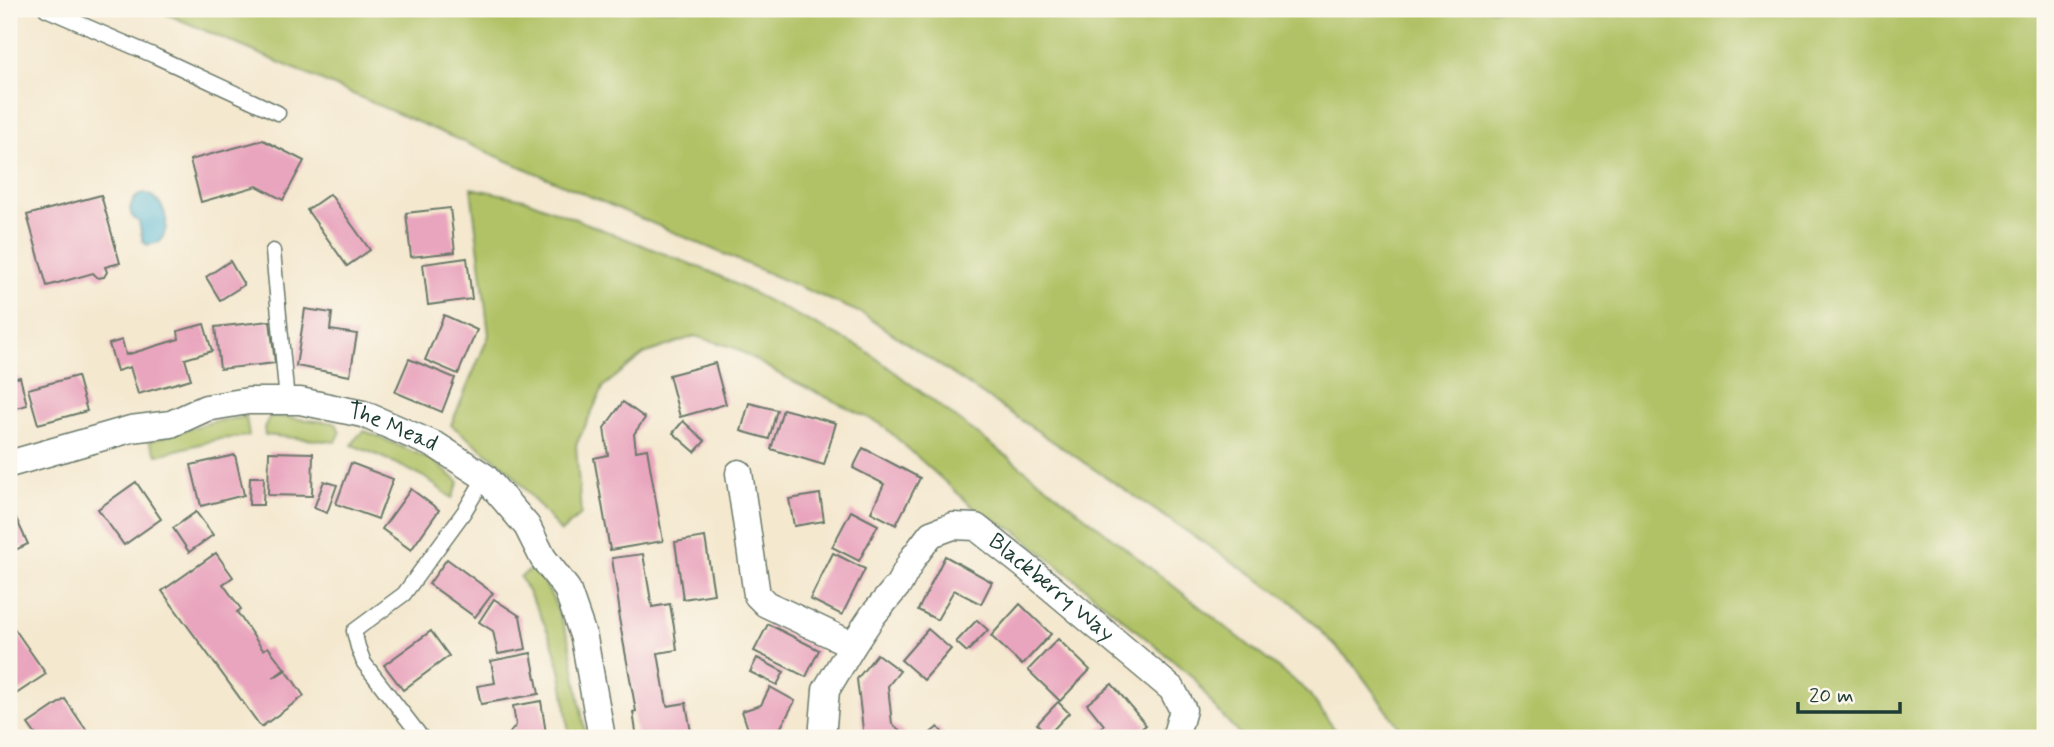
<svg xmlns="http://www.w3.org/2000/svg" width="2054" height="747" font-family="Mynerve,sans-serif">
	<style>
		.green { fill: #b1c266; stroke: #68804d; stroke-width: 2 }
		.water { fill: #52b6d1; stroke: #387a82; stroke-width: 2 }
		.building { fill: #e9a5be }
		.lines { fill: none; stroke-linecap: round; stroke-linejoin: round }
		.service-casing { stroke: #6a796a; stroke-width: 17 }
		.minor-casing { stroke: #6a796a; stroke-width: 29 }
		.service { stroke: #fff; stroke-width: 14 }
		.minor { stroke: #fff; stroke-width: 26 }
		.labels { text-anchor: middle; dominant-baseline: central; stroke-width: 6; stroke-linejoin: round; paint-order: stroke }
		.street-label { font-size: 23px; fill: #1f3d34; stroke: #fbf7ec }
	</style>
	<rect width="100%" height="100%" fill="#fbf7ec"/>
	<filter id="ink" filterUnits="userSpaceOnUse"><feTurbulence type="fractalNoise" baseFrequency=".0143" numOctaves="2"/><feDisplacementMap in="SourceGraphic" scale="14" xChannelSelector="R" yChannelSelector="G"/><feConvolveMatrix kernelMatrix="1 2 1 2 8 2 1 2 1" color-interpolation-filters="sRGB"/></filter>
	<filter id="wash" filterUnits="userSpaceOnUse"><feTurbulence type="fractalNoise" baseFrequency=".00686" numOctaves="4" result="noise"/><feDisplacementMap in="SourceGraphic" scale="28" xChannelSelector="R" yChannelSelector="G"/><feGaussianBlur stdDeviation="1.57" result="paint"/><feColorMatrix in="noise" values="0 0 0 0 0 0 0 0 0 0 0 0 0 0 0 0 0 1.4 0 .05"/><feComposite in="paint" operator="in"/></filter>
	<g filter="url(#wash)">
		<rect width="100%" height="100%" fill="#f4e8cf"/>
		<!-- green -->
		<g class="green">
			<polygon points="155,9 2045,9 2045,738 1407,738 1354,665 1292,602 863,314"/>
			<polygon points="471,188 524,199 711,272 864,349 1045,485 1307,691 1341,738 1243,738 1215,708 1194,678 1016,531 975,509 881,424 781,375 735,348 695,336 644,354 604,386 576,445 581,514 561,532 510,471 451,425 489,335"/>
			<polygon points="270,416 336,423 340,433 336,442 265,435 264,428"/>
			<polygon points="246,417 249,436 219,439 157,455 149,441 212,422"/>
			<polygon points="365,431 432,460 459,482 452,498 424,477 380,456 352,445 357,437"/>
			<path d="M536 566 553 599 569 640 586 738H569C566 709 564 680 555 652 547 625 533 601 520 577Z"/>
		</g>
		<!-- water -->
		<path class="water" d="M144 193C166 200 172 224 160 242L147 245 143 241 139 222C125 214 129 198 144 193Z"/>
		<g id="blocks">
			<!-- building -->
			<g class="building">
				<polygon points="263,140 304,161 283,200 257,186 201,202 190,160"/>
				<polygon points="330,194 370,250 347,266 307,210"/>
				<polygon points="101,195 120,263 105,267 107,272 104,277 98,278 93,273 47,286 27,215"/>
				<polygon points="450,208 455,252 411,257 406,213"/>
				<polygon points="467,258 472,299 428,305 423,264"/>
				<polygon points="230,261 244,285 220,300 206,277"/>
				<polygon points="305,309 332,313 330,330 357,334 350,376 296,366"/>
				<polygon points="444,315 477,330 458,374 425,360"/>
				<polygon points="270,321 275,363 220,369 215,327"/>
				<polygon points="204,324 212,351 185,359 191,379 138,394 130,367 117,371 109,344 122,340 126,355 179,339 178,331"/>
				<polygon points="409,359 455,378 442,412 395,392"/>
				<polygon points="715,363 726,404 680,417 669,375"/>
				<polygon points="77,376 87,411 38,424 28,389"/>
				<polygon points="20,377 27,405 9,410 9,380"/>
				<polygon points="623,402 645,418 634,434 636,451 647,449 663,541 610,550 594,458 608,455 604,428"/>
				<polygon points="749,403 777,410 769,439 741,431"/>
				<polygon points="783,409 836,423 824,465 771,449"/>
				<polygon points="683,421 705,441 695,452 673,433"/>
				<polygon points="863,448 920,478 896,525 871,512 884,484 853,468"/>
				<polygon points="269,452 313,453 312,496 268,495"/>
				<polygon points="235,455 244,495 201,506 191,465"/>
				<polygon points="351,463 393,479 378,519 336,504"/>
				<polygon points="250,477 264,477 263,505 249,505"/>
				<polygon points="324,481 337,485 327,513 314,508"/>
				<polygon points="136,482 161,519 124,545 98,509"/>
				<polygon points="411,489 439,510 411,550 382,529"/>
				<polygon points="820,494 824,521 794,526 789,499"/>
				<polygon points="851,511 878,525 859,561 832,547"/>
				<polygon points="196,512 213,535 189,552 173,528"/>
				<polygon points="15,516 28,544 9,553 9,519"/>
				<polygon points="705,537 714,594 683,599 675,542"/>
				<polygon points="216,553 233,577 223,584 241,609 237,612 263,650 268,647 285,669 273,678 286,670 304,696 261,727 162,591"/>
				<polygon points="833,553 865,569 842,615 810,599"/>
				<polygon points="643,554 652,607 670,604 674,627 677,650 658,653 667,706 686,703 692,738 637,738 633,712 636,711 618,613 620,613 612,558"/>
				<polygon points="945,556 992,582 981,604 954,590 937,620 918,610"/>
				<polygon points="447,559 493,593 475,617 429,584"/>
				<polygon points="494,599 520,616 526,649 498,654 493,631 479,622"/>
				<polygon points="1020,604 1051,634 1022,665 991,636"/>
				<polygon points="977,620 988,630 967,652 956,642"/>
				<polygon points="768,624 819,650 806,677 754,651"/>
				<polygon points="14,628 46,674 10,698 9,696 9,632"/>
				<polygon points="928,629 951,649 924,680 901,660"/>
				<polygon points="431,631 449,656 403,690 384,665"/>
				<polygon points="1058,639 1090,670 1060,701 1028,670"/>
				<polygon points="531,653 539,694 481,704 477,686 495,683 491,661"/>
				<polygon points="877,654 900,671 888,686 892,724 910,738 864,738 857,679"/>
				<polygon points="757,658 784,672 777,685 750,672"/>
				<polygon points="1112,684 1146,725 1130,738 1088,738 1104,725 1087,704"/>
				<polygon points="770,687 795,701 780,729 751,738 742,711 761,705"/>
				<polygon points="65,699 80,721 92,738 38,738 28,724"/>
				<polygon points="541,701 546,733 542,738 506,738 516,725 513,706"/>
				<polygon points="1058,702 1069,713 1048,735 1037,724"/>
				<polygon points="938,727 947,738 924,738"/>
			</g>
		</g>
	</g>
	<g filter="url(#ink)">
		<use href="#blocks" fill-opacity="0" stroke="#6a796a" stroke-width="2"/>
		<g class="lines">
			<defs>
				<g id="service">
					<polyline points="46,9 155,56 278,113"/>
					<polyline points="273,251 287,401"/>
					<polyline points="422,738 364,663 358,647 354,631 404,594 464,512 485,477"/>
				</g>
				<g id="minor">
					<path id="s1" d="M9 464 131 429 171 424 206 408 248 401H300L363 414 437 446 485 477 527 526 543 558 567 589 584 638 602 738"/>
					<polyline points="739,473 757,595 766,604 853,645"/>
					<path id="s2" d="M822 738 826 690 853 645 873 615 899 584 913 558 931 534 953 526 976 527 1024 565 1172 689 1183 710 1175 738"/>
				</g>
			</defs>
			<!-- service casing -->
			<use href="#service" class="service-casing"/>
			<!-- minor casing -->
			<use href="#minor" class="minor-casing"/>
			<!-- service -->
			<use href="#service" class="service"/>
			<!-- minor -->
			<use href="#minor" class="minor"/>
		</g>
	</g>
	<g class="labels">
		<!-- street labels -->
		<g class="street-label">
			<text stroke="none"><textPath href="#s1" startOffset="397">The Mead</textPath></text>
			<text stroke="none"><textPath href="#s2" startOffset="380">Blackberry Way</textPath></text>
		</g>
	</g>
	<!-- margin -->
	<rect width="2054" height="747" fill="none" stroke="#fbf7ec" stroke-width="35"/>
	<!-- scale -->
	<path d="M1798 702v10h102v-10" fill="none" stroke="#1f3d34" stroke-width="3.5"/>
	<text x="1809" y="702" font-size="21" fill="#1f3d34" stroke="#fbf7ec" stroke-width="5" paint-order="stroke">20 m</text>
</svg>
